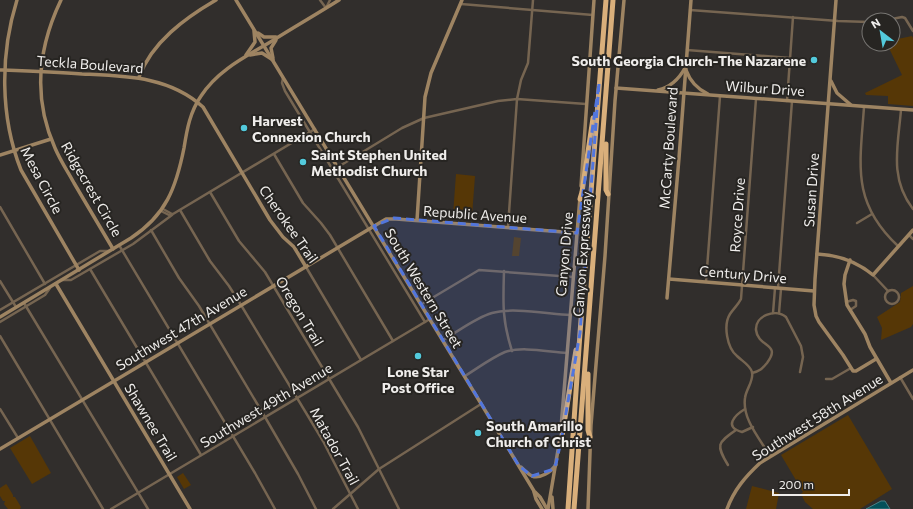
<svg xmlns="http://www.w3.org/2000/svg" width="913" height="509" font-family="Commissioner,sans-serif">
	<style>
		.green { fill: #563706 }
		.water { fill: #04515a; stroke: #4a8086 }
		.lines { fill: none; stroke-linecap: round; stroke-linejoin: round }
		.street { stroke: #766551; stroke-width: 2.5 }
		.secondary { stroke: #9e8462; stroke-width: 3.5 }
		.highway { stroke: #d9af7b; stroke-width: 5 }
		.marked { fill: #5276dd; fill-opacity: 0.2; stroke: #5276dd; stroke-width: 3; stroke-dasharray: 8 5; stroke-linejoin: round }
		.poi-dot { fill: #53cadc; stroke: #272522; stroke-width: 1.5 }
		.labels { text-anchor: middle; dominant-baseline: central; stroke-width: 4; stroke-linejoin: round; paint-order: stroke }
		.poi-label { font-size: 14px; font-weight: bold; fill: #efedeb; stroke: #272522; text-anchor: start }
		.street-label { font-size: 14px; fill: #efedeb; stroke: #272522 }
	</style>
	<rect width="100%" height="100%" fill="#312e2c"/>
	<!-- green -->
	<g class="green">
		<polygon points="912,36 913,38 913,106 888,104 888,96 866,95 865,93 902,75 887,44 893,44 893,40"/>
		<polygon points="456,174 475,176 472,216 453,215"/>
		<polygon points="514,237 521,238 519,256 512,256"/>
		<polygon points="913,286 913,324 911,327 881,340 882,328 877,317 900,302 901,293"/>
		<polygon points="848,415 892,489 860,509 813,509 805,502 801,494 803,492 781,455"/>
		<polygon points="30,436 51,473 32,484 10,448"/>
		<polygon points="183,473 191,485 184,489 177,477"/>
		<polygon points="6,484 7,485 13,495 13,497 15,497 21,507 20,509 8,509 4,504 5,501 3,501 0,496 0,488"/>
		<polygon points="752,486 779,493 776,509 746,509"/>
	</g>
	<!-- water -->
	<polygon class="water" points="881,501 885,501 890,509 866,509"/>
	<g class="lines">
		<!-- street -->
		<g class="street">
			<polyline points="320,0 326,8 330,0"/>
			<polyline points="461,4 593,15"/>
			<polyline points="690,10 838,21 869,22"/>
			<polyline points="887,20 902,17 905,18 913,31"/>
			<polyline points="687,50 790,58"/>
			<polyline points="283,78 282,83 285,91 425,322"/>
			<path d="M756 99 741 299C738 305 734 308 730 314 723 325 727 348 737 356 742 361 750 365 752 372 754 381 746 389 745 398 742 419 760 439 770 456"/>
			<polyline points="787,101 793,17"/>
			<path d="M864 107C860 165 851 202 898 246"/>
			<path d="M901 110C898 146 889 178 913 209"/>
			<polyline points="274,154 303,203 321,223 330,235 393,341"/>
			<polyline points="338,167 402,128 424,118 498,101 517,99 586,104"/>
			<polyline points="210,192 239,241 265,272 358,427 399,509"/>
			<polyline points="0,207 45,284"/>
			<polyline points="163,209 172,214"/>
			<polyline points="180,210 210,261 229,286 241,305 323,441 358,509"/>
			<polyline points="161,211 169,215 173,214 315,129"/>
			<polyline points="857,223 872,214"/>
			<polyline points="508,227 517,99 521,80 528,63 533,0"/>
			<polyline points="151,230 179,278 199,306 265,417 298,474 316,509"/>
			<polyline points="909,235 913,239"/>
			<polyline points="119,245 255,473 275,509"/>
			<polyline points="306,267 361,360"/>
			<polyline points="90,269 201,455"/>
			<path d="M504 271C503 303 502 320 512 351"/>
			<polyline points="873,275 888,291"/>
			<polyline points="61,280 71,280 133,244 172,215"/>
			<polyline points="0,281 16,307"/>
			<polyline points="706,282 720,96"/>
			<polyline points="778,288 792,101"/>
			<circle cx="892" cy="297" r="7"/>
			<polyline points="846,302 853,300 856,301 856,306 850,310"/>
			<polyline points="24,303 148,509"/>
			<polyline points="422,304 479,270 573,277"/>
			<polyline points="0,310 100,251 109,251"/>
			<polyline points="773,313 775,288"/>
			<polyline points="779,313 781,289"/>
			<polyline points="0,322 45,295 50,288"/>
			<polyline points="0,336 103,509"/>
			<path d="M443 340C459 331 475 318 492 313 511 307 549 314 570 315"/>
			<path d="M752 373C760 371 762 369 767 363 782 343 758 348 756 330 755 316 775 308 786 317L801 346 803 357 800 372"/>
			<path d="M465 376C478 368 491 358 505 352 522 346 549 352 567 353"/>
			<polyline points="900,377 913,399"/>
			<polyline points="826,379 832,379 851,368"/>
			<polyline points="0,409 18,438"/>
			<path d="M745 409C735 415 723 427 742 432L753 427"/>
			<path d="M728 465C716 445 717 443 736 430"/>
			<polyline points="111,509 430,319"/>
			<polyline points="333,509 379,469 481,404"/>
		</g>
		<!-- secondary -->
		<g class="secondary">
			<path d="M17 0C0 54 0 117 21 170L79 270"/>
			<path d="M61 0C38 48 33 99 55 148 60 160 68 172 74 183 87 205 100 227 113 249"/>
			<polyline points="236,0 534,491 540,497 547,509"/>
			<polyline points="836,0 815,279 814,305 816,316 819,322 843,355 853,371 856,371 876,359"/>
			<polyline points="258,33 264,37 276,37"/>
			<polyline points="246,55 255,42 254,31"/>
			<polyline points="250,55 262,53 273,60"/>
			<polyline points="273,58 271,48 276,40"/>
			<path d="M0 70C27 71 55 72 82 74 125 76 169 76 203 107L270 220 283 237 294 247 306 267"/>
			<path d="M686 70C690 81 697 89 708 94"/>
			<path d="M139 77C152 42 185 18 216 0"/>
			<polyline points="831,81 837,93 851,105"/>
			<polyline points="616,88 913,110"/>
			<path d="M658 90C671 87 679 79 685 68"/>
			<polyline points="0,155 51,139"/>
			<polyline points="581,186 594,0"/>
			<polyline points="417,220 425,97 431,73 462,0"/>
			<path d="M817 254C839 255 856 261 873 275L913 230"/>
			<polyline points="850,260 845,275 844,284 847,305 865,334 870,347 891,383"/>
			<polyline points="669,279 814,291"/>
			<polyline points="56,284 190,509"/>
			<polyline points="667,298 679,158 691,0"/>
			<path d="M0 317 131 238C166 215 176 188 184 148 187 129 190 112 201 96 218 70 245 57 272 41 294 27 317 14 339 0"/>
			<polyline points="561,428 580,197"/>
			<polyline points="0,449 386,219 396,219 577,233"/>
			<path d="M521 467C524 470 528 474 532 476 540 479 551 472 556 465"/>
			<polyline points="534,492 536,499 542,509"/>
			<polyline points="552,497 553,509"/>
			<polyline points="548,509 559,444"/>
			<polyline points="588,509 591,425 605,256 615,101 624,0"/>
			<path d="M727 509C734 490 745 477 760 463L913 370"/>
		</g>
		<!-- highway -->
		<g class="highway">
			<polyline points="606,144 606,190 608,194"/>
			<polyline points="580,199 582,192 593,118"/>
			<polyline points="588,374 588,430 590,437"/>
			<polyline points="559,446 562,436 576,350"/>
			<polyline points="568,509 580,333 606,0"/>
			<polyline points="574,509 613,0"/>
		</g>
	</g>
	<!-- marked area -->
	<path class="marked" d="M599 84 580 333 562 436 556 464 551 470 532 476 519 466 374 226 394 218 577 233Z"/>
	<!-- markers -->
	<g class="poi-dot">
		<circle cx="814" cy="60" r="4"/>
		<circle cx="244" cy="128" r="4"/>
		<circle cx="303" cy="162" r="4"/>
		<circle cx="418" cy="356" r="4"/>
		<circle cx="478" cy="433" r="4"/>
	</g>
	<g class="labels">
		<!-- poi labels -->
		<g class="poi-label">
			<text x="806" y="60" text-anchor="end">South Georgia Church-The Nazarene</text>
			<text x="252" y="120">Harvest<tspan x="252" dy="16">Connexion Church</tspan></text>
			<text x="311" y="154">Saint Stephen United<tspan x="311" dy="16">Methodist Church</tspan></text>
			<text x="418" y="371" text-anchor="middle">Lone Star<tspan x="418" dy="16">Post Office</tspan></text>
			<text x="486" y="425">South Amarillo<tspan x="486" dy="16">Church of Christ</tspan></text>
		</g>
		<!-- street labels -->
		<g class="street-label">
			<text transform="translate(90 64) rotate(4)">Teckla Boulevard</text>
			<text transform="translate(765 88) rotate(4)">Wilbur Drive</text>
			<text transform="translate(668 148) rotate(-86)">McCarty Boulevard</text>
			<text transform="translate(42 180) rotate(62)">Mesa Circle</text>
			<text transform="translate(92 189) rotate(60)">Ridgecrest Circle</text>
			<text transform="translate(811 190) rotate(-86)">Susan Drive</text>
			<text transform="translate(475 214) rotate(4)">Republic Avenue</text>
			<text transform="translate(737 215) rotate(-86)">Royce Drive</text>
			<text transform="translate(289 224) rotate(55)">Cherokee Trail</text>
			<text transform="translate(564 254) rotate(-85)">Canyon Drive</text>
			<text transform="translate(582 254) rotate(-86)">Canyon Expressway</text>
			<text transform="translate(743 274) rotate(5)">Century Drive</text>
			<text transform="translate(424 288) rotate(59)">South Western Street</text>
			<text transform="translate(300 311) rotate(59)">Oregon Trail</text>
			<text transform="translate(181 328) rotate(-31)">Southwest 47th Avenue</text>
			<text transform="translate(266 405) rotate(-31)">Southwest 49th Avenue</text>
			<text transform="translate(817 417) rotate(-32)">Southwest 58th Avenue</text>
			<text transform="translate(151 422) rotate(59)">Shawnee Trail</text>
			<text transform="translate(335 446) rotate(61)">Matador Trail</text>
		</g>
	</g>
	<!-- north arrow -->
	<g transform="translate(881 32) rotate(329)"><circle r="19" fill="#272522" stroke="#777572"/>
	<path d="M0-3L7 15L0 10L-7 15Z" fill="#53cadc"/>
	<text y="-6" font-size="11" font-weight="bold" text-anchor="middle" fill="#efedeb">N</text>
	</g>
	<!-- scale -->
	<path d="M773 489v6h76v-6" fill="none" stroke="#efedeb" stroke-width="2"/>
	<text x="779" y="489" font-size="12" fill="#efedeb" stroke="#272522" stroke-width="3" paint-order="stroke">200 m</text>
</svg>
